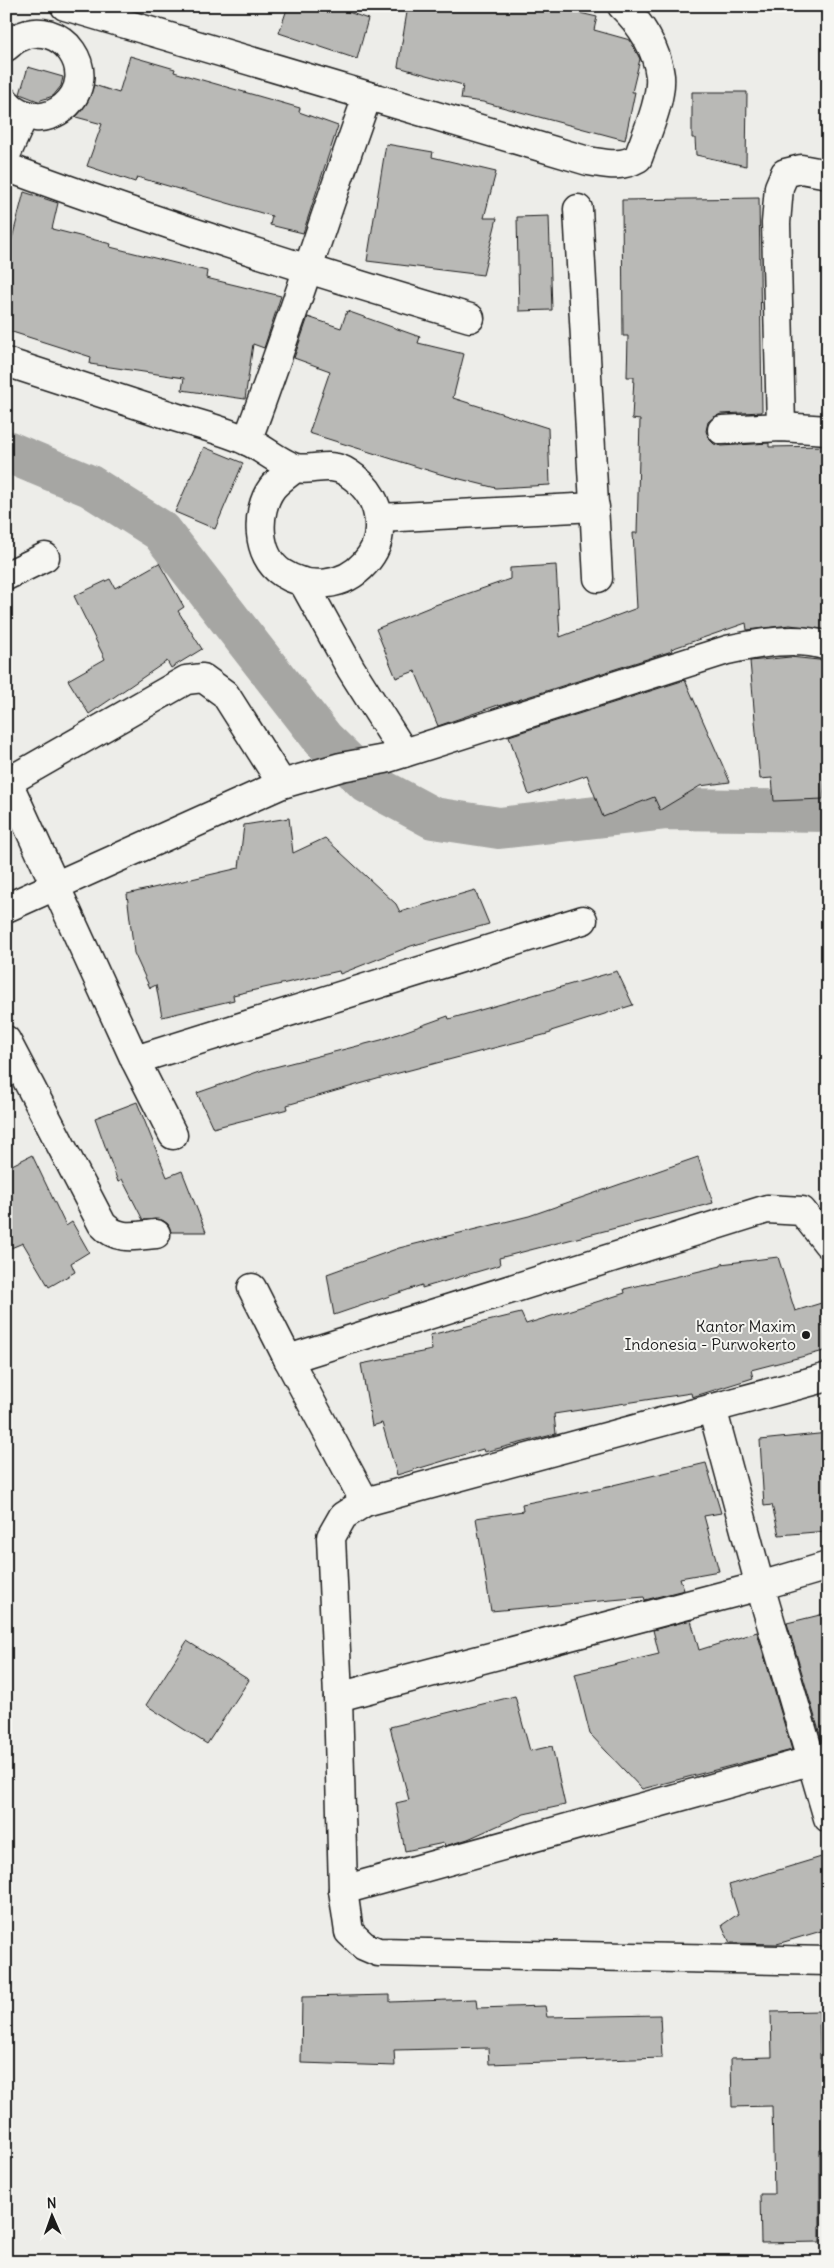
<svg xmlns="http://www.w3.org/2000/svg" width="834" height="2268" font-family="Delius,sans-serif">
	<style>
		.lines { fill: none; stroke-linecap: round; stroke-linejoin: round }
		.canal { stroke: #a6a6a3; stroke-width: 42 }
		.building { fill: #b9b9b6; stroke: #1c1c1c }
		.minor-casing { stroke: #1c1c1c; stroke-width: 31 }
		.minor { stroke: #f6f6f2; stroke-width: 28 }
		.poi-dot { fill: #1c1c1c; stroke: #f6f6f2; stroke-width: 2 }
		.labels { text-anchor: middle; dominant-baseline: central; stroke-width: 4; stroke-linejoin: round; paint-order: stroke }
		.poi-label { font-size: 16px; fill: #1c1c1c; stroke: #f6f6f2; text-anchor: end }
	</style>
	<rect width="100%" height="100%" fill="#edede9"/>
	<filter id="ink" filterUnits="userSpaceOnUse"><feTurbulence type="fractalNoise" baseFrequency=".02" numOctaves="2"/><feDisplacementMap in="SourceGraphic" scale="10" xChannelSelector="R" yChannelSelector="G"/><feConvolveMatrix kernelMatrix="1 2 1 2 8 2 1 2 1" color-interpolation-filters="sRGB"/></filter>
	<g filter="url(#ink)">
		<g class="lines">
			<!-- canal -->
			<polyline class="canal" points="6,451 90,486 161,531 323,739 368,783 433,818 499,828 667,809 828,811"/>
		</g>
		<!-- building -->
		<g class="building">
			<polygon points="288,6 332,6 368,19 357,59 279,33"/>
			<polygon points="408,6 550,6 597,17 594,30 630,40 640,59 632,92 635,92 625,140 483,102 461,99 463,85 398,67"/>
			<polygon points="130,56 175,69 174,72 300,108 299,112 338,126 303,233 270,225 272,216 137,177 135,182 87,166 102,124 76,117 87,103 94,85 119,93"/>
			<polygon points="28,67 63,77 61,86 53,96 38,101 20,94"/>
			<polygon points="692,92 747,92 746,166 696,155 695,138 692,138"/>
			<polygon points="386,144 433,152 432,157 496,172 484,218 497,218 483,275 367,261"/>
			<polygon points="24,192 58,203 52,229 111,244 110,247 207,271 206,278 281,296 264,348 253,344 245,399 182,390 184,378 90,364 91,357 6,330 6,262"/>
			<polygon points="759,198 762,412 721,414 714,417 708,422 706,431 709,439 714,444 722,446 769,443 769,447 828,446 828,525 823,525 828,630 790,625 747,630 746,623 671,649 672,651 499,706 498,705 438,726 415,671 396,678 376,629 435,605 510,579 510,568 556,565 560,637 637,608 633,533 637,533 640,420 632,419 634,377 627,377 628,336 623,336 622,200"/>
			<polygon points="549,216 552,310 519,311 517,217"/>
			<polygon points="347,311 420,337 418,343 464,354 453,398 548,428 550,485 496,488 440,474 309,433 330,371 294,358 308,317 341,328"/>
			<polygon points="204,447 243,463 215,529 175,512"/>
			<polygon points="159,563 184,607 178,611 202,649 171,668 167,661 89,714 68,680 105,659 74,596 110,579 115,588"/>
			<polygon points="790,657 828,661 828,727 823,799 774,801 772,778 760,779 750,661"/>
			<polygon points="685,680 730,782 700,786 660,810 654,797 603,817 587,775 529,795 509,736"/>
			<polygon points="289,818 293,853 325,838 396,904 400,912 475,890 489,924 411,946 340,974 339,971 233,995 234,1000 162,1017 156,985 150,988 134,953 127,894 239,868 244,825"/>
			<polygon points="617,971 633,1005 551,1031 551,1033 391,1075 287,1105 288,1109 213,1128 197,1093 263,1070 381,1040 448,1016 449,1019"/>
			<polygon points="137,1102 167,1177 182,1171 206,1232 171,1232 168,1224 162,1220 143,1220 122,1179 118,1182 95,1118"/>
			<polygon points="32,1155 66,1226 72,1222 89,1252 71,1263 75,1272 49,1287 23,1243 6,1250 6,1168"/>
			<polygon points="698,1157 713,1203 499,1258 500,1265 422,1288 422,1285 334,1315 327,1274 399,1248 529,1216"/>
			<polygon points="778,1257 795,1311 828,1301 828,1350 751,1370 753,1378 692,1397 691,1393 554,1414 556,1434 484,1452 483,1449 397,1475 382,1423 372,1426 361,1364 432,1350 430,1335 521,1313 526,1324 625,1293 624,1289 721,1266 721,1264"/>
			<polygon points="828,1433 828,1531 779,1535 772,1505 764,1506 760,1440"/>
			<polygon points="706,1463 721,1513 704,1516 719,1571 680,1578 684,1590 645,1600 644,1597 491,1611 476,1518 523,1511 522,1504 613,1486 613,1485"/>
			<polygon points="828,1613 828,1741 822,1741 787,1623"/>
			<polygon points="691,1620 699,1650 757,1632 792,1750 642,1789 590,1734 575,1674 659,1654 653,1630"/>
			<polygon points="187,1641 249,1680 207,1744 146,1705"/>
			<polygon points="515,1696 530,1751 552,1746 565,1805 524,1814 468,1839 445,1846 444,1843 405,1851 396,1803 409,1800 390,1727"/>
			<polygon points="828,1855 828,1929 777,1944 730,1943 722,1925 738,1914 729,1885"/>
			<polygon points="390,1995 390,2002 476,1999 477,2008 545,2006 547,2017 660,2015 662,2058 489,2064 488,2048 394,2050 395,2066 301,2063 302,1997"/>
			<polygon points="819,2011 820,2059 828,2059 828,2149 820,2149 820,2242 761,2243 760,2194 774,2194 772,2106 732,2107 731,2058 772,2057 771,2012"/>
		</g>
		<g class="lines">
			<defs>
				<g id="minor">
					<path d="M65 6 588 161C608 164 620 168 638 158 646 135 662 100 660 76 657 49 641 24 622 6"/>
					<path d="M6 47C10 44 14 40 18 38 61 15 103 74 64 107 57 113 46 118 36 117 24 115 14 112 6 102"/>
					<polyline points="6,155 24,115"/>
					<path d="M6 167C159 224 314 272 470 318"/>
					<polyline points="578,209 598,578"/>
					<path d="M6 362C61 380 117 398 172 416 196 424 224 430 247 441 263 448 277 461 293 467 308 473 330 460 348 473 368 486 380 505 379 529 379 542 373 554 365 563 344 587 309 590 282 573 256 556 255 511 272 488 277 481 288 474 295 468"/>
					<polyline points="781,427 776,223 779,187 785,173 801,169 828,174"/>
					<polyline points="722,430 781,427 828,430"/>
					<path d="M247 441C290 327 326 211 367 97"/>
					<polyline points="380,518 595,507"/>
					<polyline points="6,576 45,557"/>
					<polyline points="303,582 351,669 404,753"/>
					<polyline points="6,778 135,1060 173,1135"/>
					<polyline points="6,783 186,680 203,678 225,694 282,784"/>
					<path d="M6 908 282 784 341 767 385 759 727 650C760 643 795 636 828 646"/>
					<path d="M6 1040 102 1224C117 1241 135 1236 156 1234"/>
					<polyline points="135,1060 583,920"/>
					<polyline points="252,1288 288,1359 365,1502"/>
					<polyline points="288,1359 767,1209 802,1211 828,1244"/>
					<polyline points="828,1377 365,1502 343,1516 331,1537 338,1697 343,1890 349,1932 364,1946 378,1952 828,1961"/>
					<polyline points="712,1408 760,1586 828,1818"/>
					<polyline points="338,1697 760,1586 828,1566"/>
					<polyline points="343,1890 828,1756"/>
				</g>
			</defs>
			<!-- minor casing -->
			<use href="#minor" class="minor-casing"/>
			<!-- minor -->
			<use href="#minor" class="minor"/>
		</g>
	</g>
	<!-- markers -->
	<circle class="poi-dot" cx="806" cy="1335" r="5"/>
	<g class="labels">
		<!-- poi labels -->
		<g class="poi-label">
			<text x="796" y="1326">Kantor Maxim<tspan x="796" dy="18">Indonesia - Purwokerto</tspan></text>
		</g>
	</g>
	<!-- margin -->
	<rect width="834" height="2268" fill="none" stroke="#f6f6f2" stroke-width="25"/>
	<rect x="12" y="12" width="809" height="2243" fill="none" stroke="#1c1c1c" stroke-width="2" filter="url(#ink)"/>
	<!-- north arrow -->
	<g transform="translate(52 2216) rotate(358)" stroke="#f6f6f2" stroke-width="4" paint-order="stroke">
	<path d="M0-4L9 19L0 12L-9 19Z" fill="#1c1c1c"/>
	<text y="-8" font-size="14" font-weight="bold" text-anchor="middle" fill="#1c1c1c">N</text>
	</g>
</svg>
